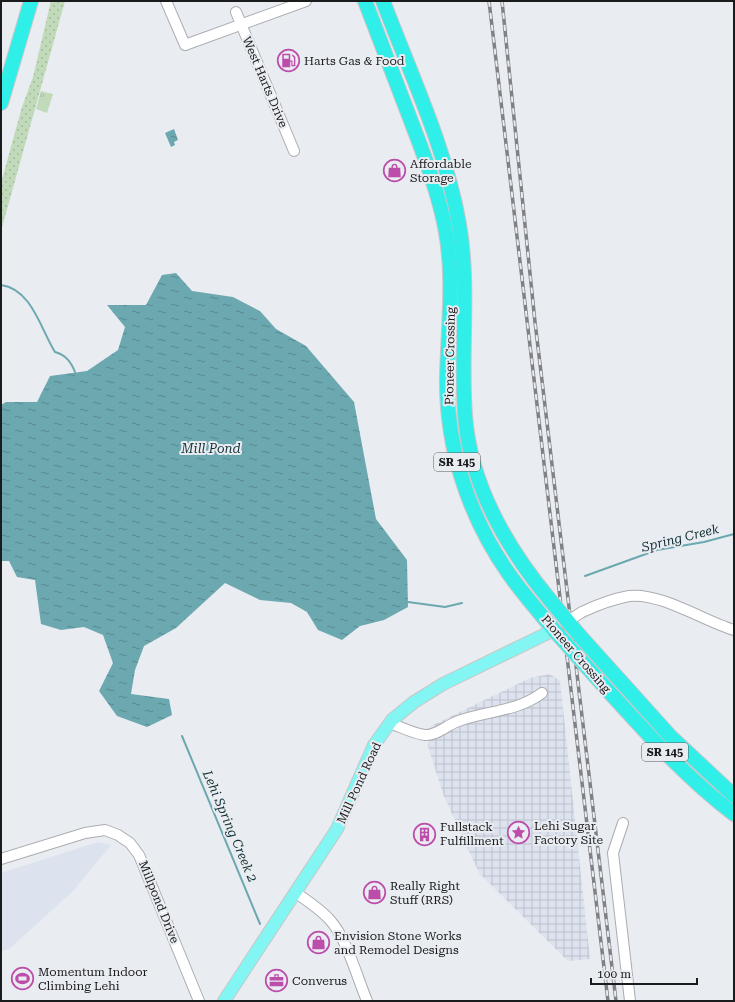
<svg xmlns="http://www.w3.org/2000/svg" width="735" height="1002" font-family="'Roboto Serif',serif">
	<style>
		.built { fill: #dce2ee }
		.industrial { fill: url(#industrial-grid) }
		.grass { fill: url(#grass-dots) }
		.park { fill: url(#park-tufts) }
		.water { fill: url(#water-ripples) }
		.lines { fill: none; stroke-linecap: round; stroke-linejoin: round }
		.stream { stroke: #6ca8b0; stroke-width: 2 }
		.minor-casing { stroke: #abadb2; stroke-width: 12 }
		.major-casing { stroke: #c8c8c9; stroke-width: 14 }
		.highway-casing { stroke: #c8c8c9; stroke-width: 16 }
		.minor { stroke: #fff; stroke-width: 10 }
		.major { stroke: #83f5f2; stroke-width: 12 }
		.highway { stroke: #30efe9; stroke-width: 14 }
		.rail-casing { stroke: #7f8185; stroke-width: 3.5 }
		.rail { stroke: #e9ecf1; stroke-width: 2; stroke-dasharray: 6; stroke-linecap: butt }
		.minor-bridge-casing { stroke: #abadb2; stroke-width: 12; stroke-linecap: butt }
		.highway-bridge-casing { stroke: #c8c8c9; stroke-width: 16; stroke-linecap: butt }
		.minor-bridge { stroke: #fff; stroke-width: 10 }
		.highway-bridge { stroke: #30efe9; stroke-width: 14 }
		.labels { text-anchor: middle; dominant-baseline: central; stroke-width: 4; stroke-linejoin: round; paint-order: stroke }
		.shield { fill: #e9ecf1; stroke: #585a5d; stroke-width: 1 }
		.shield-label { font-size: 11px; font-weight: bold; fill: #1a1b1d }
		.poi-label { font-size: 12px; fill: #1a1b1d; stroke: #e9ecf1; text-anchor: start }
		.street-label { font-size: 12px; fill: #1a1b1d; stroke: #e9ecf1 }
		.water-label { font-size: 13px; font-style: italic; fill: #143337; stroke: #e9ecf1 }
	</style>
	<defs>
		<pattern id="industrial-grid" width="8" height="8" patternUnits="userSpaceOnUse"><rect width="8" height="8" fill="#dce2ee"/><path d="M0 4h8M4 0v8" fill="none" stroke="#bcc1cc"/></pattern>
		<pattern id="grass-dots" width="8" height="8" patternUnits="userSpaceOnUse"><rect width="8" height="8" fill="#c1dab9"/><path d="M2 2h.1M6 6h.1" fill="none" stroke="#a5ba9f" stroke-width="1.8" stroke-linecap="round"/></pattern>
		<pattern id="park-tufts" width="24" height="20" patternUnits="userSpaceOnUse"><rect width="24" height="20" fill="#c1dab9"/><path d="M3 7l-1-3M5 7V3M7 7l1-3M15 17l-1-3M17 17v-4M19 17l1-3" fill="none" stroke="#a5ba9f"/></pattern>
		<pattern id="water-ripples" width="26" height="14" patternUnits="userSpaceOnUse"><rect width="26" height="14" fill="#6ca8b0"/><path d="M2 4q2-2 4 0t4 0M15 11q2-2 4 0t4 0" fill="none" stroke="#58888f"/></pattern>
	</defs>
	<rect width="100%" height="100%" fill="#e9ecf1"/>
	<!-- built -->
	<polygon class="built" points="98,842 111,845 73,891 9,949 1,951 1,873"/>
	<!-- industrial -->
	<polygon class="industrial" points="550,674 560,681 590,959 568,961 479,873 443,794 428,746 431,726 530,678"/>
	<!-- grass -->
	<polygon class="grass" points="51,1 65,1 1,231 1,183 22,107 33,77"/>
	<!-- park -->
	<polygon class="park" points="41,91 53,94 47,113 36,109"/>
	<!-- water -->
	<g class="water">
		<polygon points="174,129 178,140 174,142 175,145 171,147 165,133"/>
		<polygon points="176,273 192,291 233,297 260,311 276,329 306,346 354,402 376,519 407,560 408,607 384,620 360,626 342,640 318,630 307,612 291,603 260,600 225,583 176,628 144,646 135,670 131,694 169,699 172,715 147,727 117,716 99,691 113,663 103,635 84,627 61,630 41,624 35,580 17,577 9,561 1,561 1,405 6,402 37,402 50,376 87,371 118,350 125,327 107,305 146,305 162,275"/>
	</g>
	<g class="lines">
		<!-- stream -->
		<g class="stream">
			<path d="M1 285C32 289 41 330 55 352 66 355 71 362 75 372"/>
			<polyline points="585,576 657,550 704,542 734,534"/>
			<polyline points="408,602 445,607 462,603"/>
			<polyline points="182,736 260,924"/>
		</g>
		<defs>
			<g id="minor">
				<polyline points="166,1 185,45 306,1"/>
				<polyline points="236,12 294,151"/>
				<path d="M582 612C597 605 613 599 629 596 660 592 704 621 734 630"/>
				<path d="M390 723C401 727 414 734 425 735 436 736 446 726 456 722 484 711 517 712 542 693"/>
				<polyline points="623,823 613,853 630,1001"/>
				<polyline points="1,859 85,833 105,830 118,835 130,843 139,855 199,1001"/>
				<path d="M296 893C308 901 320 909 330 920 347 939 357 977 367 1001"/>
			</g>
			<polyline id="major" points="224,1001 337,829 374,745 392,720 414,702 443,684 554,630"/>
			<g id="highway">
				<path d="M365 1C380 41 396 81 411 121 424 155 438 191 445 227 455 276 448 328 447 378 446 448 469 517 509 574 523 594 539 612 554 630"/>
				<path d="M383 1C410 73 446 148 459 224 470 287 460 351 465 415 470 485 506 547 550 600"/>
				<polyline points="1,103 31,1"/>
				<polyline points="580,636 670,736 734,796"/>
				<path d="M603 685C644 730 685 777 734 814"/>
			</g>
		</defs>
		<!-- minor casing -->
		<use href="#minor" class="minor-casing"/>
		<!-- major casing -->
		<use href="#major" class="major-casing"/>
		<!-- highway casing -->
		<use href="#highway" class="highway-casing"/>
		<!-- minor -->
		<use href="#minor" class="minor"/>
		<!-- major -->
		<use href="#major" class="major"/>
		<!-- highway -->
		<use href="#highway" class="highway"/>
		<defs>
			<g id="rail">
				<polyline points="489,1 608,1001"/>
				<polyline points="502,1 535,322 616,1001"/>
			</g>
		</defs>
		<!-- rail casing -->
		<use href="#rail" class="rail-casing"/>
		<!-- rail -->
		<use href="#rail" class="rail"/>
		<defs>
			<polyline id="minor-bridge" points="568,621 582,612"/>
			<g id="highway-bridge">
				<polyline points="550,600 580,636"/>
				<polyline points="554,630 603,685"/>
			</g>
		</defs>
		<!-- minor-bridge casing -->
		<use href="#minor-bridge" class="minor-bridge-casing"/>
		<!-- highway-bridge casing -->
		<use href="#highway-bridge" class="highway-bridge-casing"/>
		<!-- minor-bridge -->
		<use href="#minor-bridge" class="minor-bridge"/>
		<!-- highway-bridge -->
		<use href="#highway-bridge" class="highway-bridge"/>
	</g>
	<!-- icons -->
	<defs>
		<symbol id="fuel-ring" viewBox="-11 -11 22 22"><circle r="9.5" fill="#e9ecf1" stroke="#bd4daa" stroke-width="1.5"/><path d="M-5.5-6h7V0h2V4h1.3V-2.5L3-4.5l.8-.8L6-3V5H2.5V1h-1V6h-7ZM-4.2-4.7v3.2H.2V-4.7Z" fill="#bd4daa"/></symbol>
		<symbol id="shop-ring" viewBox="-11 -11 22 22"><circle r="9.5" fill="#e9ecf1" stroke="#bd4daa" stroke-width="1.5"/><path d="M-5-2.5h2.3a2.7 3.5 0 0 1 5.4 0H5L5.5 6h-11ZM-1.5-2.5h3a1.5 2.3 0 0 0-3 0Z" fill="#bd4daa"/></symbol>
		<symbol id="sight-ring" viewBox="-11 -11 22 22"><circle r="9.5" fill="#e9ecf1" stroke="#bd4daa" stroke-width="1.5"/><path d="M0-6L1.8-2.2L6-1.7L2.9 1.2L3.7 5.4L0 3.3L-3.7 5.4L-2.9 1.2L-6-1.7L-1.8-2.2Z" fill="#bd4daa"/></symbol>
		<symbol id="building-ring" viewBox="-11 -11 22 22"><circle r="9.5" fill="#e9ecf1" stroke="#bd4daa" stroke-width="1.5"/><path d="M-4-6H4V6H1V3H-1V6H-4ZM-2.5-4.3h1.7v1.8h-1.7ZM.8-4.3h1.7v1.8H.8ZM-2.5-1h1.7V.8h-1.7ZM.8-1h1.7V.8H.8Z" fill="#bd4daa"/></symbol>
		<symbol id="stadium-ring" viewBox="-11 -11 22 22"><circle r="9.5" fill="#e9ecf1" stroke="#bd4daa" stroke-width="1.5"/><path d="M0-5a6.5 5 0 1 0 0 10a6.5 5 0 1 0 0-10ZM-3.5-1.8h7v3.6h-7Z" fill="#bd4daa"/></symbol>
		<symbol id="office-ring" viewBox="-11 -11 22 22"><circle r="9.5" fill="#e9ecf1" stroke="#bd4daa" stroke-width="1.5"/><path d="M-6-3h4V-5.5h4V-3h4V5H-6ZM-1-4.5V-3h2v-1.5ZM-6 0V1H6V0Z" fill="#bd4daa"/></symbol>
	</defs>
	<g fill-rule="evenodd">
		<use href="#fuel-ring" x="276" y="48" width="25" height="25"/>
		<use href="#shop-ring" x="382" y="158" width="25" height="25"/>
		<use href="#sight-ring" x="506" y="820" width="25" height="25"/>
		<use href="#building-ring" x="412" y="822" width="25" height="25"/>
		<use href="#shop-ring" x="362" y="880" width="25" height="25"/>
		<use href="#shop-ring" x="306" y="930" width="25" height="25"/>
		<use href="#stadium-ring" x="10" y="966" width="25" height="25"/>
		<use href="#office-ring" x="264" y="968" width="25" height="25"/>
	</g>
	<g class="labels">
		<!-- shield labels -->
		<g class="shield">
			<rect x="434" y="453" width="46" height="18" rx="3"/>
			<rect x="642" y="743" width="46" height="18" rx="3"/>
		</g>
		<g class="shield-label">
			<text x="457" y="462">SR 145</text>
			<text x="665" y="752">SR 145</text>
		</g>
		<!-- poi labels -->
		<g class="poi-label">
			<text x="304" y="61">Harts Gas &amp; Food</text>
			<text x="410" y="164">Affordable<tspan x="410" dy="14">Storage</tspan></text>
			<text x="534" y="826">Lehi Sugar<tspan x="534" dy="14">Factory Site</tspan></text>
			<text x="440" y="827">Fullstack<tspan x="440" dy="14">Fulfillment</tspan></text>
			<text x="390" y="886">Really Right<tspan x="390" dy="14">Stuff (RRS)</tspan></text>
			<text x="334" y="936">Envision Stone Works<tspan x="334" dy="14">and Remodel Designs</tspan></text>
			<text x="38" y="972">Momentum Indoor<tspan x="38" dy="14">Climbing Lehi</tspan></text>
			<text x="292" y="981">Converus</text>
		</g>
		<!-- street labels -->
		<g class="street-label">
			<text transform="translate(265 82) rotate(67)">West Harts Drive</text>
			<text transform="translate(450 356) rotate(-89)">Pioneer Crossing</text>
			<text transform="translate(576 654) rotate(49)">Pioneer Crossing</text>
			<text transform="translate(359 783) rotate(-65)">Mill Pond Road</text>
			<text transform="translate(159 902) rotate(68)">Millpond Drive</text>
		</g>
		<!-- water labels -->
		<g class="water-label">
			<text x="211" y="448">Mill Pond</text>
			<text transform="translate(680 538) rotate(-14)">Spring Creek</text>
			<text transform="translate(230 826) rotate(67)">Lehi Spring Creek 2</text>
		</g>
	</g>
	<!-- border -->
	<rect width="735" height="1002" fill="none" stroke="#1a1b1d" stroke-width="4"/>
	<!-- scale -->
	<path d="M591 978v6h106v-6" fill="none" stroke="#1a1b1d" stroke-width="2"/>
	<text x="597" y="978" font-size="12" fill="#1a1b1d" stroke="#e9ecf1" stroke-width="3" paint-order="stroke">100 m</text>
</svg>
